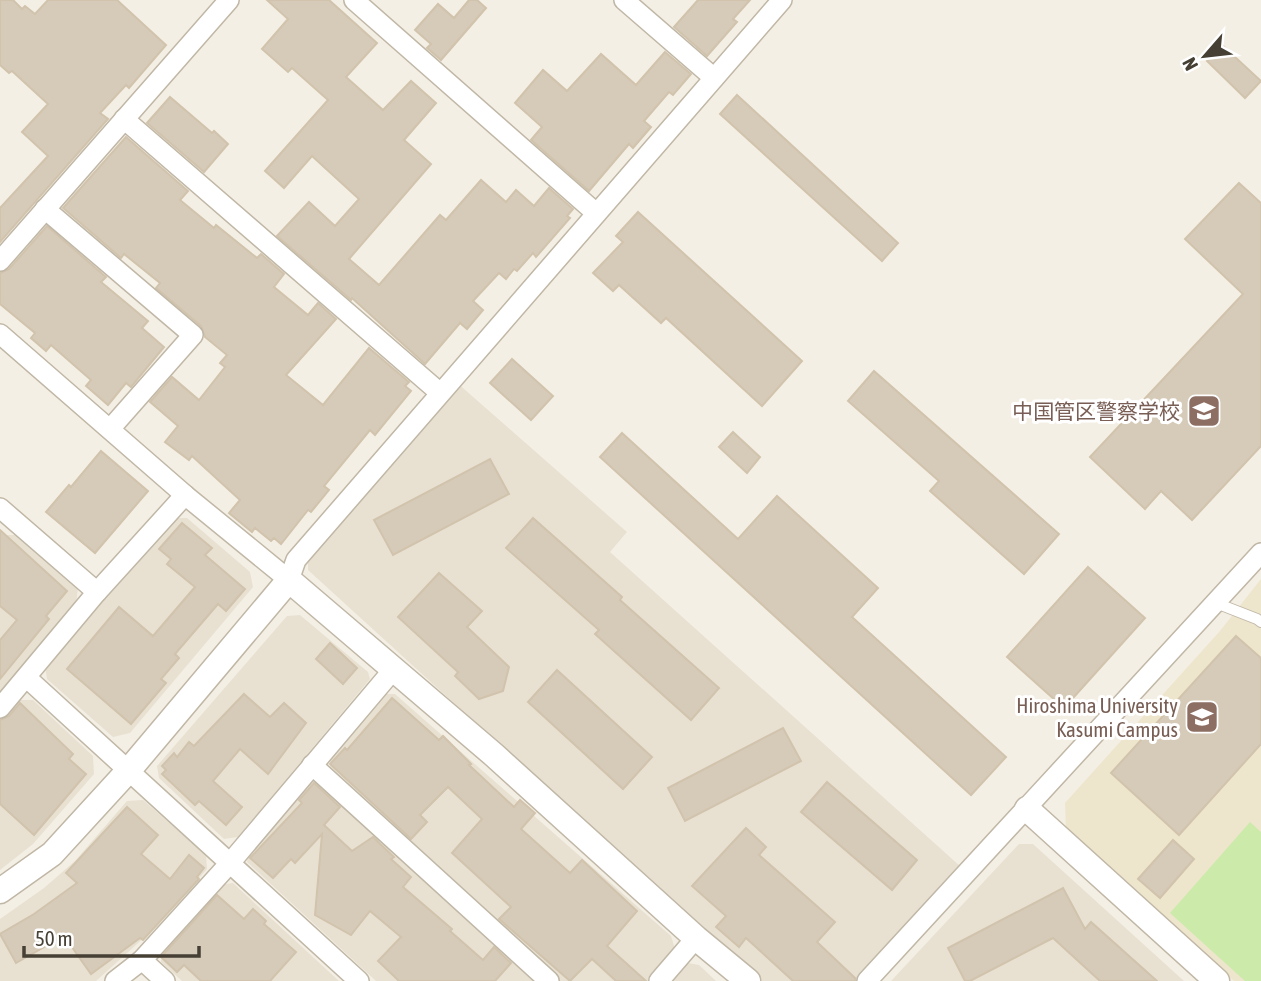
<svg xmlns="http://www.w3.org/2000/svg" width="1261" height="981" font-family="'Asap Condensed','Noto Sans JP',sans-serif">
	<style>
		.residential { fill: #e8e1d2 }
		.education { fill: #eee5cd }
		.green { fill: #ccebaa }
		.building { fill: #d6cbb9; stroke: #d1c3ac; stroke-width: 2 }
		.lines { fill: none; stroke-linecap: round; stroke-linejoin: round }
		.service-casing { stroke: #c0b7a6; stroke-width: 12 }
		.minor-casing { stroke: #c0b7a6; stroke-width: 22 }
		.tertiary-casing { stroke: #c0b7a6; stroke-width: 27 }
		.service { stroke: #fff; stroke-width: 10 }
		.minor { stroke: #fff; stroke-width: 19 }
		.tertiary { stroke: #fff; stroke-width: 24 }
		.labels { text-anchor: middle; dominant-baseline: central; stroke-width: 6; stroke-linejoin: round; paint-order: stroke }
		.education-label { font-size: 21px; fill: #785e54; stroke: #fff; text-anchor: end }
	</style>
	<rect width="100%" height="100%" fill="#f4efe4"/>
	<!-- residential -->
	<g class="residential">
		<polygon points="455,381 627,532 610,552 960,866 857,981 762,981 740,964 308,570 308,555"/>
		<polygon points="174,518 187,518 250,572 253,587 130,733 113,737 47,679 45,666"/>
		<polygon points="6,535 18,535 78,588 76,604 0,692 0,542"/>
		<polygon points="300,615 368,672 370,679 238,837 224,839 159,778 157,766 287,616"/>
		<polygon points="384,694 395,694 671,936 675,949 648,981 559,981 330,768 330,757"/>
		<polygon points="20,700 33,700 93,756 94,774 33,844 0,870 0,722"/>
		<polygon points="320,781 539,981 376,981 247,862 249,850 309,782"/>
		<polygon points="143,800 206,855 207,869 157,926 96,981 0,981 0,919 44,888 75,861 127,801"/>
		<polygon points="1019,844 1033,844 1184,981 891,981"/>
		<polygon points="233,883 339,981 182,981 161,962 162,949 219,885"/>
		<polygon points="688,963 699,965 716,981 672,981"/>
	</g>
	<!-- education -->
	<polygon class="education" points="1261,579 1261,981 1234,981 1066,830 1065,803 1220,631"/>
	<!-- green -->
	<polygon class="green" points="1250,822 1261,832 1261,981 1245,981 1170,913"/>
	<!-- building -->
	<g class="building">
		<polygon points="0,0 13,0 22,9 25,6 35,14 48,0 117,0 166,45 129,88 126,85 100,113 108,119 0,242 0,208 48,156 22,132 48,104 12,71 9,73 0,65"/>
		<polygon points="267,0 329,0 377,43 346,77 383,110 411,81 436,103 404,140 431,164 349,259 379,285 440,215 446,220 481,180 506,202 516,190 534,206 549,188 573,209 567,216 570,218 536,257 533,253 517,271 514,269 506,279 499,273 473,301 483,310 467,329 460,323 425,364 352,298 351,300 277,236 309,202 335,226 359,199 312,156 284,188 265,171 328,100 292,68 288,72 262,49 288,19"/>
		<polygon points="469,0 477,0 486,8 441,60 427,48 431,44 415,30 438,4 454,18"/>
		<polygon points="698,0 750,0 733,19 737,22 707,56 674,27"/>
		<polygon points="1222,45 1261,81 1245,98 1207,61"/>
		<polygon points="665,52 691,74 673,95 669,92 644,121 651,127 633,148 629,144 589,191 531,140 542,127 515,103 543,70 567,91 601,54 636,85"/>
		<polygon points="737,95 898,243 882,261 720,114"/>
		<polygon points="170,97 212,133 214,131 228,144 204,172 147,123"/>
		<polygon points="126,137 188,191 180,200 214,228 216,225 257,258 261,254 284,274 274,287 308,315 318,303 336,319 286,375 323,405 369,348 409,382 405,386 411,391 375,435 370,430 324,486 329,490 311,512 308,510 281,544 274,538 271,541 255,528 252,532 229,513 240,500 192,456 189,460 165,442 178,426 150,402 172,377 199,400 225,367 220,363 227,355 205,337 201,326 156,288 160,283 124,254 121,258 63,208"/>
		<polygon points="1239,183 1261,203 1261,446 1192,520 1161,491 1145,509 1090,457 1243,294 1185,239"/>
		<polygon points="638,212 802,361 762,406 666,318 661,323 619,285 613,291 593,273 623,242 616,236"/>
		<polygon points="47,226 106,277 101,282 148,321 142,328 164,347 131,387 126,383 108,405 86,386 91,380 51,345 46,351 31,338 35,333 0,304 0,273 9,269"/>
		<polygon points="512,359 553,396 531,420 490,383"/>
		<polygon points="874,371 1059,534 1024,574 930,491 939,481 848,401"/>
		<polygon points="733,432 760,457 747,473 719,447"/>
		<polygon points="622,433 738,539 777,496 878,588 852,617 1006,757 971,795 600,457"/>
		<polygon points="101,451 148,491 95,553 46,512 69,485 71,487"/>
		<polygon points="490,459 509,494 393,555 374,520"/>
		<polygon points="533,518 622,597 620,600 719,688 691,720 595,634 599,630 506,548"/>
		<polygon points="182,523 212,548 205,555 245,589 226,611 218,604 175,654 179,658 161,679 166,683 131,724 67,669 119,607 153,636 195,587 167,564 171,559 159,549"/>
		<polygon points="0,530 67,591 46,616 49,619 0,679 0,640 17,620 0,606"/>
		<polygon points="1088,567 1145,618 1064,708 1007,657"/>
		<polygon points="439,573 482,611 467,627 509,667 503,691 479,699 455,676 458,672 398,617"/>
		<polygon points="1236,636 1261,658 1261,744 1179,835 1111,773"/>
		<polygon points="330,643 357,668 343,684 316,659"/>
		<polygon points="557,670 652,757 623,789 528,702"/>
		<polygon points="244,694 270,717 284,703 306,723 268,774 240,749 213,781 242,807 226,825 199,801 195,805 162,774 166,770 162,766 174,753 177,757 189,742 194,746"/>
		<polygon points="392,698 439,740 443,736 471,764 469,765 514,807 520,800 535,813 521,829 570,873 582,860 637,911 607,946 646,981 616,981 592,959 570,981 499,919 511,907 452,853 482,819 448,787 420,815 427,822 411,839 330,764 345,748 347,750"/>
		<polygon points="20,703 73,754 69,759 86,774 34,835 0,804 0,720 9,716"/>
		<polygon points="783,728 801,761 685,821 668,788"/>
		<polygon points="827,782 917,860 892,890 801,812"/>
		<polygon points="314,783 340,807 324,825 352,851 373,837 394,857 391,859 411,877 403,887 452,929 450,931 483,960 494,947 511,963 495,981 399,981 378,961 401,937 370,911 351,935 315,915 322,834 295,863 291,859 273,878 250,858 302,803 299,800"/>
		<polygon points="127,807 158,835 141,854 170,879 189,855 204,868 197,877 199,879 143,940 140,938 91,974 64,936 16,963 0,934 34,914 77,883 66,873"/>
		<polygon points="746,828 766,847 759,855 835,922 817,942 855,978 855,981 793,981 746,938 739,947 716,927 726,916 692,886"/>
		<polygon points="1173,840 1194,859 1160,898 1138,879"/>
		<polygon points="1063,888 1085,929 1091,922 1157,981 1100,981 1053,938 970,981 965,981 948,948"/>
		<polygon points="217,895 244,919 253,909 266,921 264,924 296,952 270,981 201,981 184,965 177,972 161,957"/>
	</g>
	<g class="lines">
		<defs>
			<polyline id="service" points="1216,603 1257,619 1261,622"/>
			<g id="minor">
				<polyline points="354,0 596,213"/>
				<polyline points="624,0 714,78"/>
				<polyline points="124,119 439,392"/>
				<polyline points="45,209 193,335 110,429"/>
				<polyline points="0,261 229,0"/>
				<polyline points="0,334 185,495 289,580 296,560 782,0"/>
				<polyline points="0,508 97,592"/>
				<polyline points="27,678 359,981"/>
				<polyline points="0,708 97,592 185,495"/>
				<polyline points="312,765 549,981"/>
				<polyline points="142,960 165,981"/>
				<polyline points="115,981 142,960 230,863 393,670"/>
				<polyline points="659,981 696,938"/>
				<polyline points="867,981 1261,553"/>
			</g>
			<g id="tertiary">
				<polyline points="1027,809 1217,981"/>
				<polyline points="0,891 52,854 129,770 289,580 494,755 696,938 748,981"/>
			</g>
		</defs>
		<!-- service casing -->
		<use href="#service" class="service-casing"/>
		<!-- minor casing -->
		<use href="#minor" class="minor-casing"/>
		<!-- tertiary casing -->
		<use href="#tertiary" class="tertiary-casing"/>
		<!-- service -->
		<use href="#service" class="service"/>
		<!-- minor -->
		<use href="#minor" class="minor"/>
		<!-- tertiary -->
		<use href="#tertiary" class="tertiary"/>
	</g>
	<!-- icons -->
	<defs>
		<symbol id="school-square" viewBox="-11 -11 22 22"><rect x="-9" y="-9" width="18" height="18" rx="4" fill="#8d6e63" stroke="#fff"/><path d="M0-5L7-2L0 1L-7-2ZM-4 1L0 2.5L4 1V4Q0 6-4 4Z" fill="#fff"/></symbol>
		<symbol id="university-square" viewBox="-11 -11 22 22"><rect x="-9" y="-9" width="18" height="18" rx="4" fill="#8d6e63" stroke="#fff"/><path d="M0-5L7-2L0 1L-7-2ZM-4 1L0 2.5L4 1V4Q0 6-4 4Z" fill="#fff"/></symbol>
	</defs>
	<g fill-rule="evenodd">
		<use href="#school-square" x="1185" y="392" width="38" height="38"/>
		<use href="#university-square" x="1183" y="698" width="38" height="38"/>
	</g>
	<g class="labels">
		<!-- education labels -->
		<g class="education-label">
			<text x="1180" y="411">中国管区警察学校</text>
			<text x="1178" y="705">Hiroshima University<tspan x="1178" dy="24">Kasumi Campus</tspan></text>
		</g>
	</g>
	<!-- north arrow -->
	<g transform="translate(1205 56) rotate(242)" stroke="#ffffff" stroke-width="5" paint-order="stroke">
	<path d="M0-5L12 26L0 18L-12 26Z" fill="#463f34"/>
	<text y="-10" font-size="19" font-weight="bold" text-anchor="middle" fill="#463f34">N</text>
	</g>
	<!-- scale -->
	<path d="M24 946v10h175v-10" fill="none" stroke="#463f34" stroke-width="3.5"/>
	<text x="35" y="946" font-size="21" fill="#463f34" stroke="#ffffff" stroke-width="5" paint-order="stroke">50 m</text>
</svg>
